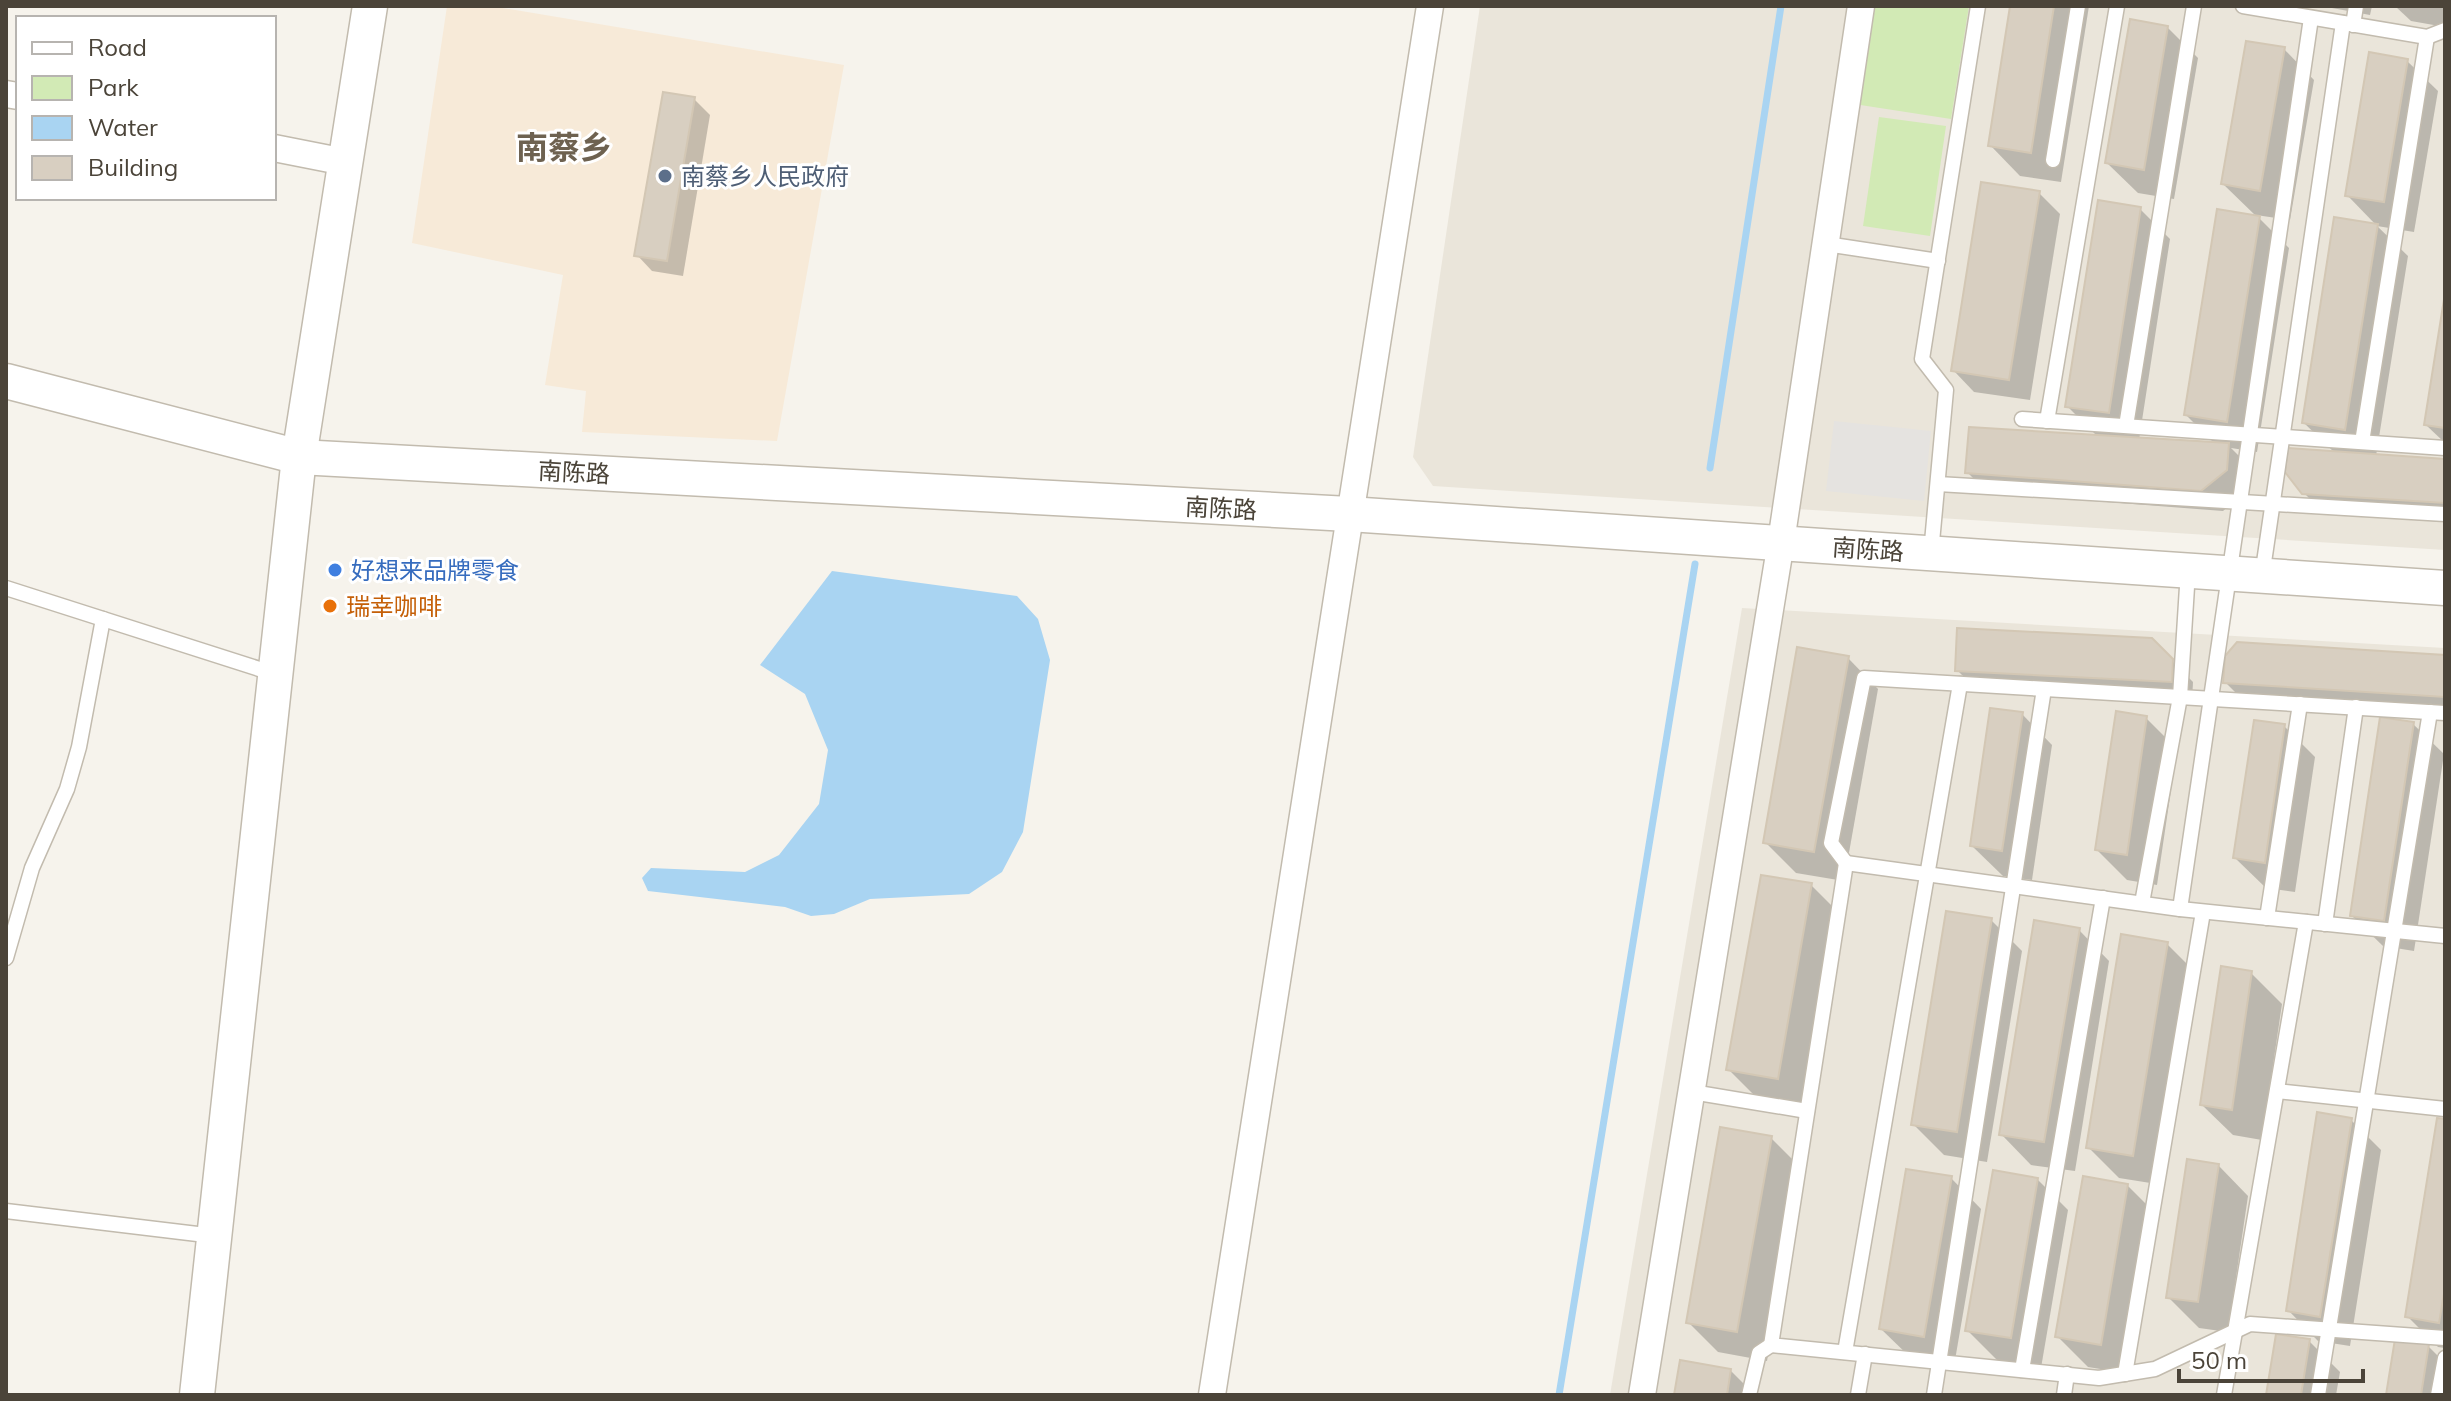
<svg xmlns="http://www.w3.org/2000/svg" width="2451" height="1401" font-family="Mulish,'Noto Sans SC',sans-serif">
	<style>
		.residential { fill: #eae5da }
		.commercial { fill: #f7ead8 }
		.green { fill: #d2eab5 }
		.parking { fill: #e5e3e0 }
		.water { fill: #a9d4f2 }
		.shadow { fill: #0003 }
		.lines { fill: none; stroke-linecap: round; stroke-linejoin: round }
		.stream { stroke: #a9d4f2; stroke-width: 7 }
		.building { fill: #d8cfc1; stroke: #d3c7b4; stroke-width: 2 }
		.service-casing { stroke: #c2bbae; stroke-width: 17 }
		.minor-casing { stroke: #c2bbae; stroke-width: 29 }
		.tertiary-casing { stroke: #c2bbae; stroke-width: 37 }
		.service { stroke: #fff; stroke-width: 14 }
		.minor { stroke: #fff; stroke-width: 26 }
		.tertiary { stroke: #fff; stroke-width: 34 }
		.service-dot { fill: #5c6f8a; stroke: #fff; stroke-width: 3 }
		.shop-dot { fill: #3f7fe0; stroke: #fff; stroke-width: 3 }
		.food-dot { fill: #e8710a; stroke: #fff; stroke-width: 3 }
		.labels { text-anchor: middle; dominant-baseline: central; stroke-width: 6; stroke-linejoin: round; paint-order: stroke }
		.service-label { font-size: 24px; fill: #4e5e75; stroke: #fff; text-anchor: start }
		.street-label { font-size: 24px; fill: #4b4439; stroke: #fff }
		.shop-label { font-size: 24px; fill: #366cbe; stroke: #fff; text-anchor: start }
		.food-label { font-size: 24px; fill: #c56008; stroke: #fff; text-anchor: start }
		.district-label { font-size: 32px; font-weight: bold; fill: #6e6250; stroke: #fff }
	</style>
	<rect width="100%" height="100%" fill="#f6f3ec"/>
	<!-- residential -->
	<g class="residential">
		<polygon points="1480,6 2445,6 2445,550 1433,486 1413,457"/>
		<polygon points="1742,608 2445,648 2445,1395 1610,1395"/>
	</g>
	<!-- commercial -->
	<polygon class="commercial" points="447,6 491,6 844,65 777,441 582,432 586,391 545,385 563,275 412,243"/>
	<!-- green -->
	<g class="green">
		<polygon points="1869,6 1969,6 1951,119 1854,104"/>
		<polygon points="1879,117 1946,126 1930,236 1863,226"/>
	</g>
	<!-- parking -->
	<polygon class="parking" points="1834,421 1931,431 1924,501 1826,491"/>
	<!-- water -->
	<polygon class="water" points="832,571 1017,596 1038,619 1050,660 1023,832 1002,872 969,894 870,899 834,914 811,916 785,907 648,891 642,878 651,868 745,872 779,855 819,804 828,750 805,694 760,665"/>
	<!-- shadow -->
	<g class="shadow">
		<polygon points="2012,6 2089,6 2061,182 2020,176 1990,145"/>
		<polygon points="2321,6 2372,6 2370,15"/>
		<polygon points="2395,6 2445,6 2445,27 2411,21"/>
		<polygon points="2168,28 2198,58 2174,199 2138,193 2107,163"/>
		<polygon points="2284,49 2314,80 2290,220 2256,215 2289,248 2257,452 2231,448 2249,466 2247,491 2223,511 1988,493 1967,472 2098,437 2067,406 2140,209 2170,239 2139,440 2215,444 2186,415 2257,217 2223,184"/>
		<polygon points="2407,61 2438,91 2414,232 2377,226 2347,195"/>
		<polygon points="694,99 710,115 683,276 652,271 637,255"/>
		<polygon points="2039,193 2060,214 2030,400 1974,392 1954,371"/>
		<polygon points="2377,226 2408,256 2376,456 2445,461 2445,522 2325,514 2304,493 2335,453 2304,423"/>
		<polygon points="2445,306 2445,443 2426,425"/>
		<polygon points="2151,640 2193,682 2192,702 1978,691 1957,670"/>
		<polygon points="2445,657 2445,715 2246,703 2225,682"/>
		<polygon points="1848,658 1878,689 1844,881 1796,873 1765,842"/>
		<polygon points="2022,714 2052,745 2032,880 2003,876 1972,846"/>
		<polygon points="2146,718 2177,749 2157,885 2127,880 2097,850"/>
		<polygon points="2413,724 2444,754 2414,951 2383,946 2352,916"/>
		<polygon points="2284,726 2315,757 2295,892 2266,888 2235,858"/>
		<polygon points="1811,885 1842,916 1808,1108 1759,1100 1728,1069"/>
		<polygon points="1991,920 2022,951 1987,1162 1944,1155 1913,1124"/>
		<polygon points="2079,930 2109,961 2075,1171 2031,1165 2001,1134"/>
		<polygon points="2167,944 2197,974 2163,1185 2119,1178 2089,1148"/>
		<polygon points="2251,973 2282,1004 2262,1140 2233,1135 2202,1105"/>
		<polygon points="2351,1120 2381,1150 2350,1346 2318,1341 2288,1310"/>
		<polygon points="2445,1121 2445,1348 2438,1347 2407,1316"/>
		<polygon points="1771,1138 1801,1168 1767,1361 1718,1352 1688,1322"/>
		<polygon points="2218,1165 2248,1196 2228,1332 2199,1328 2168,1297"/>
		<polygon points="1951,1178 1981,1209 1954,1366 1912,1359 1881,1329"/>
		<polygon points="2037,1179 2068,1210 2041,1368 1998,1361 1967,1330"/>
		<polygon points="2128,1186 2158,1216 2131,1374 2088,1367 2058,1337"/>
		<polygon points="2309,1341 2340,1372 2336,1395 2268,1395"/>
		<polygon points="2428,1346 2445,1363 2445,1395 2388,1395"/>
		<polygon points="1730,1370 1755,1395 1676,1395"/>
	</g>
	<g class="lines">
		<!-- stream -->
		<g class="stream">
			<polyline points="1710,468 1781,6"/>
			<polyline points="1559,1395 1695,564"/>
		</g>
	</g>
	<!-- building -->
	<g class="building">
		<polygon points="2010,6 2054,6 2031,153 1988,146"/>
		<polygon points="2130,19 2168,26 2144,170 2105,163"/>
		<polygon points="2246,41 2285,47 2260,191 2221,184"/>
		<polygon points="2369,52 2408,59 2384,202 2345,196"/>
		<polygon points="663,92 695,97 667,261 634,256"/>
		<polygon points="1981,182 2040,191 2009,380 1951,371"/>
		<polygon points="2098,200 2141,207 2109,413 2065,407"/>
		<polygon points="2217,209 2260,216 2227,422 2184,415"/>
		<polygon points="2334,217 2378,224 2345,430 2302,423"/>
		<polygon points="2445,293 2445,428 2424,425"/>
		<polygon points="1969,427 2229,443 2227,470 2201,491 1965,473"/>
		<polygon points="2288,448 2445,459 2445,503 2302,494 2285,472"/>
		<polygon points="1957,628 2152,638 2173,659 2172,682 1955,671"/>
		<polygon points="2237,642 2445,655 2445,697 2223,683 2225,656"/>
		<polygon points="1797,647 1849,656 1814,852 1763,843"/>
		<polygon points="1990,708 2023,712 2002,851 1970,846"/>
		<polygon points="2116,711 2147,716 2127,855 2095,850"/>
		<polygon points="2380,717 2414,722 2384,921 2350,916"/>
		<polygon points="2254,720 2285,724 2265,863 2233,858"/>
		<polygon points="1761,875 1812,883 1778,1079 1726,1070"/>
		<polygon points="1946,911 1992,918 1957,1132 1911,1125"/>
		<polygon points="2034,920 2080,928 2044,1142 1999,1135"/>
		<polygon points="2121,934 2168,942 2133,1156 2086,1148"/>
		<polygon points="2221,966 2252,971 2232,1110 2200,1105"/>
		<polygon points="2317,1112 2352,1118 2320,1317 2286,1311"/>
		<polygon points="2437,1118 2445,1119 2445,1288 2439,1323 2405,1317"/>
		<polygon points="1720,1127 1772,1136 1737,1332 1686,1323"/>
		<polygon points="2187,1159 2219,1164 2198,1302 2166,1298"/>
		<polygon points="1906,1169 1952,1176 1924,1337 1879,1329"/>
		<polygon points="1993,1170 2038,1178 2011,1338 1965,1331"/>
		<polygon points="2083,1176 2128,1184 2101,1345 2055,1337"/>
		<polygon points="2276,1334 2310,1339 2301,1395 2266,1395"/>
		<polygon points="2395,1339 2429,1344 2421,1395 2386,1395"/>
		<polygon points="1680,1360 1731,1369 1727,1395 1674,1395"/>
	</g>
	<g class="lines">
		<defs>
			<g id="service">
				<polyline points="2243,6 2427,37 2445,30"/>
				<polyline points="2353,25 2356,6"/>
				<polyline points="2053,160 2078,6"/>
				<polyline points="1826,244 1938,261"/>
				<polyline points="2022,419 2445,448"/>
				<polyline points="2047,421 2117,6"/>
				<polyline points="2126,426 2194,6"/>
				<polyline points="2362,442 2427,37"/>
				<polyline points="1938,484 2445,514"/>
				<polyline points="1931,553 1946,390 1922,359 1978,6"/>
				<polyline points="2262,576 2343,23"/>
				<polyline points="6,588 275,674"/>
				<polyline points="1846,863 1831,843 1864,678 2445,713"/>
				<polyline points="2142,903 2180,697 2188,571"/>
				<polyline points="2180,909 2311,18"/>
				<polyline points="2267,918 2300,704"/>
				<polyline points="2325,924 2356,707"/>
				<polyline points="2445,936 2180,909 1846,863 1771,1345 2099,1378 2155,1369 2250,1324 2445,1338"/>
				<polyline points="6,958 32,868 67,789 79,747 103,619"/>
				<polyline points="2277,1091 2445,1109"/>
				<polyline points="1692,1092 1807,1111"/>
				<polyline points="6,1211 214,1236"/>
				<polyline points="1845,1352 1960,684"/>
				<polyline points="2022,1370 2103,898"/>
				<polyline points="2125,1374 2203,912"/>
				<polyline points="1749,1395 1759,1353 1771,1345"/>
				<polyline points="1858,1395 1865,1354"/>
				<polyline points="1934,1395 2044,689"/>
				<polyline points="2064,1395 2067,1374"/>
				<polyline points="2224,1395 2306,922"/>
				<polyline points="2318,1395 2430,712"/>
				<polyline points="2438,1395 2445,1358"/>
			</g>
			<g id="minor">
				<polyline points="6,94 18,96"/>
				<polyline points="274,148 345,162"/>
				<polyline points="1212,1395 1430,6"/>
				<polyline points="1642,1395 1781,542 1861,6"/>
			</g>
			<g id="tertiary">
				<polyline points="6,381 299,457 1349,514 2445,588"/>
				<polyline points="197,1395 299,457 370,6"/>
			</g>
		</defs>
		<!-- service casing -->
		<use href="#service" class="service-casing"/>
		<!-- minor casing -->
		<use href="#minor" class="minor-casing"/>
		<!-- tertiary casing -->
		<use href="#tertiary" class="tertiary-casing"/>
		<!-- service -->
		<use href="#service" class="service"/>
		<!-- minor -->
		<use href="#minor" class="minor"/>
		<!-- tertiary -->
		<use href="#tertiary" class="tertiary"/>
	</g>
	<!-- markers -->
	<circle class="service-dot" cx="665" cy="176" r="8"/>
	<circle class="shop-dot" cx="335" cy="570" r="8"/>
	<circle class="food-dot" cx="330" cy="606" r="8"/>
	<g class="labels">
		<!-- service labels -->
		<g class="service-label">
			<text x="681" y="176">南蔡乡人民政府</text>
		</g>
		<!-- street labels -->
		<g class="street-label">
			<text transform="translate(574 472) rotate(3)">南陈路</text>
			<text transform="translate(1221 508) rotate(3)">南陈路</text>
			<text transform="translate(1868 549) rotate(4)">南陈路</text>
		</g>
		<!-- shop labels -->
		<g class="shop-label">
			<text x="351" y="570">好想来品牌零食</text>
		</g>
		<!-- food labels -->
		<g class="food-label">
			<text x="346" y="606">瑞幸咖啡</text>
		</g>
		<!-- district labels -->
		<g class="district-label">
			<text x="564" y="147">南蔡乡</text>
		</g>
	</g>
	<!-- border -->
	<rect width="2451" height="1401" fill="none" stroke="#4b4439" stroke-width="16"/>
	<!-- legend -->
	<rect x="16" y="16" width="260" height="184" fill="#ffffff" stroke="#b7b4b0" stroke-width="2"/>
	<rect x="32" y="42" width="40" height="12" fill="#ffffff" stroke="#b7b4b0" stroke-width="2"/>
	<text x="88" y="56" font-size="24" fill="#4b4439">Road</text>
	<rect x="32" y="76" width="40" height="24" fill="#d2eab5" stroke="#b7b4b0" stroke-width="2"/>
	<text x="88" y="96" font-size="24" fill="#4b4439">Park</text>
	<rect x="32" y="116" width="40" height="24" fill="#a9d4f2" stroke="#b7b4b0" stroke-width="2"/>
	<text x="88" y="136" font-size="24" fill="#4b4439">Water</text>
	<rect x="32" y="156" width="40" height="24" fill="#d8cfc1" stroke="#b7b4b0" stroke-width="2"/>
	<text x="88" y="176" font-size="24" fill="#4b4439">Building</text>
	<!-- scale -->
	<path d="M2179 1369v12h184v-12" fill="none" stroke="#4b4439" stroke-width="4"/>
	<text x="2191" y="1369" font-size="24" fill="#4b4439" stroke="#ffffff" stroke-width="6" paint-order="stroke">50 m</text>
</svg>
